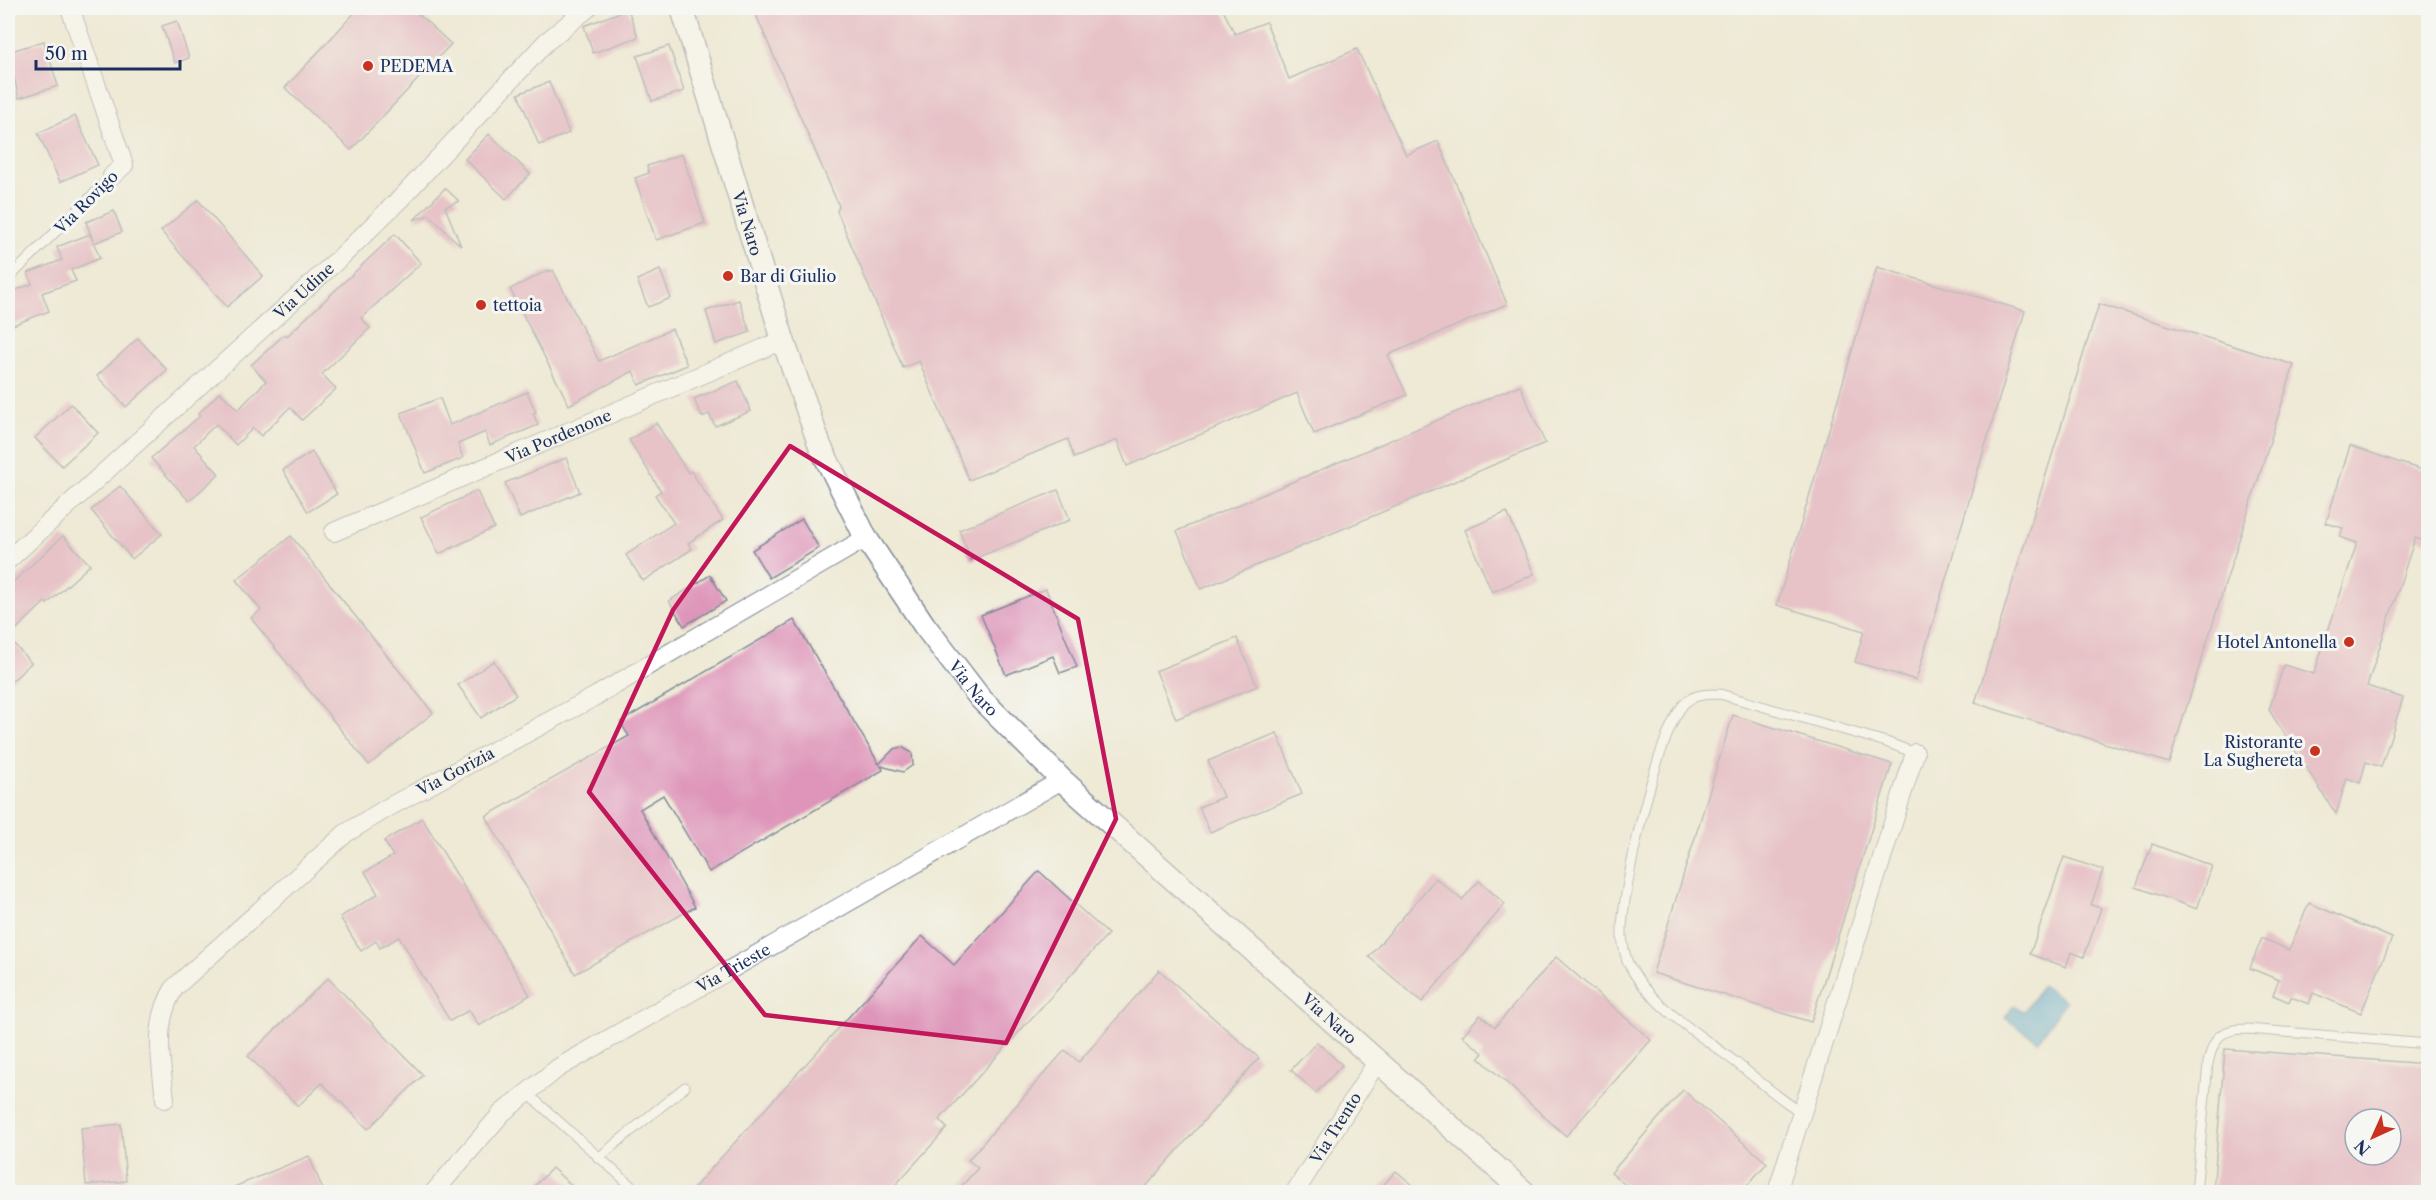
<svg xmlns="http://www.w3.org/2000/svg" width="2436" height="1200" font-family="'Libre Caslon Text',serif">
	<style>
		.water { fill: #57a8d2; stroke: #396c98; stroke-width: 1.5 }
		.building { fill: #de95b9; fill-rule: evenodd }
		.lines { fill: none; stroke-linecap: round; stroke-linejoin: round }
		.service-casing { stroke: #848c9a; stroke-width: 11 }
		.minor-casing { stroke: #848c9a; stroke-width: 20 }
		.tertiary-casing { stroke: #848c9a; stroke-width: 25 }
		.service { stroke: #fff; stroke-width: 9 }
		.minor { stroke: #fff; stroke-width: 18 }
		.tertiary { stroke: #fff; stroke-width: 22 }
		.marked { fill: none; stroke: #c2185b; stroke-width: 4.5; stroke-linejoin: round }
		.poi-dot { fill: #c8321e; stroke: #f6f6f2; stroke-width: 2 }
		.labels { text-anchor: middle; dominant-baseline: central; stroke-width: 6; stroke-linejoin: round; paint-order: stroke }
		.poi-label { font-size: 16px; fill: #1b2f5e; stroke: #f6f6f2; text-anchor: start }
		.street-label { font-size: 16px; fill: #1b2f5e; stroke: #f6f6f2 }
	</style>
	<rect width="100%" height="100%" fill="#f6f6f2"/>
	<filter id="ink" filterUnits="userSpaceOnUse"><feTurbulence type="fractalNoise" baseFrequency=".0167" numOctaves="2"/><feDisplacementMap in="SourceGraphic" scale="12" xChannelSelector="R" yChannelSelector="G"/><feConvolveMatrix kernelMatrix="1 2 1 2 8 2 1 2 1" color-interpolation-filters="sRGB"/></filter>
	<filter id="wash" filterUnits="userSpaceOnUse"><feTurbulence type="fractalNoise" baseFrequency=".008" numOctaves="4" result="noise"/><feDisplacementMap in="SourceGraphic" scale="24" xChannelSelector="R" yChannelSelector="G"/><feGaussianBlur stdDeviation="1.35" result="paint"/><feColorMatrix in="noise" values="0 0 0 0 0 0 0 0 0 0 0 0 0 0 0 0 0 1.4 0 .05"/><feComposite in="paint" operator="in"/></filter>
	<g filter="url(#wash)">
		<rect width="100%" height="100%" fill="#eeead5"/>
		<!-- water -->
		<polygon class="water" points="2042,985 2066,1001 2038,1041 2005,1018 2014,1005 2024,1012"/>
		<g id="blocks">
			<!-- building -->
			<g class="building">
				<polygon points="359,8 365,14 371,8 412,8 451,44 351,150 285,88"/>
				<polygon points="753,8 1222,8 1235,34 1266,22 1289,79 1357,49 1406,155 1438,141 1507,304 1388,355 1407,395 1314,434 1297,393 1127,466 1117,440 1074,458 1068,439 969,480 919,361 903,368 837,211 839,206"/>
				<polygon points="628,9 638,37 593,53 584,26"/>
				<polygon points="177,21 189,58 175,63 162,26"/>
				<polygon points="44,41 58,86 19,98 8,52"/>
				<polygon points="669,46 684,91 652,101 637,56"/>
				<polygon points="549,82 569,133 539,145 518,94"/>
				<polygon points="75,116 98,165 60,182 38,133"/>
				<polygon points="489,134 530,174 506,199 465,159"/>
				<polygon points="682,154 705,223 656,240 635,178 649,173 647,166"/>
				<polygon points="445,188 459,201 445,207 461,246 429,215 414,220"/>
				<polygon points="198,200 263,276 227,307 161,231"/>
				<polygon points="114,211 122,232 94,243 86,222"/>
				<polygon points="90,234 100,258 71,270 76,281 42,293 49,311 13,325 8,312 8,293 32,284 28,273 62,260 57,247"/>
				<polygon points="395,234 421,263 361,318 370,328 322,374 336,389 302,420 290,407 261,436 253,428 236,445 216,424 194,446 219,474 189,501 151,458 200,416 198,414 220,392 238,410 266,381 251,365 285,334 287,336"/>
				<polygon points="1877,267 2025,311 1916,680 1855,662 1864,631 1777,605"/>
				<polygon points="549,270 550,272 553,270 599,361 672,329 687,365 639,385 633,371 569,405 510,289"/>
				<polygon points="660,270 671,298 648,307 637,280"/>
				<polygon points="739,300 750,332 716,344 706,311"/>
				<polygon points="2099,304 2294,365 2169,763 1975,703"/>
				<polygon points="138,338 167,370 126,407 97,376"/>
				<polygon points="738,381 751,411 715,426 709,414 702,417 694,399"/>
				<polygon points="1520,385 1545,443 1201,589 1177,531"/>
				<polygon points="527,392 536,412 533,413 538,425 490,445 485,432 458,444 463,458 425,473 401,413 440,398 450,425"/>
				<polygon points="71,404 98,433 62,466 35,438"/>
				<polygon points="656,423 688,473 691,471 723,520 688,543 692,549 643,581 626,555 674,523 655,495 661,491 629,440"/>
				<polygon points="2350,446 2428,472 2428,542 2415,538 2367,686 2403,698 2381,767 2366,762 2360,783 2347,778 2336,814 2269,710 2284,665 2314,674 2357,543 2340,537 2343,528 2326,523"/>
				<polygon points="312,452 337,494 308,512 283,470"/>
				<polygon points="566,458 580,492 520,518 505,483"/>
				<polygon points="120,486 162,534 132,559 91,510"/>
				<polygon points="1058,490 1070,520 971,560 959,530"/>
				<polygon points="477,491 494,528 439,554 421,517"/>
				<polygon points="1507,512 1534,574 1492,592 1465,530"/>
				<polygon points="802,519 819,548 769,578 752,550"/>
				<polygon points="63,536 90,565 47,604 45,602 8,637 8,587"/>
				<polygon points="291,536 433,713 369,765 251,618 261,610 236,580"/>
				<polygon points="710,575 726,601 684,626 669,601"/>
				<polygon points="1046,589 1077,667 1060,673 1053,656 1006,675 981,615"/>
				<polygon points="794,620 879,764 894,749 902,747 912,753 913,765 903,772 881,766 883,770 709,872 663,795 640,809 695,907 575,974 486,816 629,736 620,722"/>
				<polygon points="8,637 31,663 8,685"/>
				<polygon points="1237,638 1257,686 1176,719 1156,671"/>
				<polygon points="494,661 516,695 481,718 458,685"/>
				<polygon points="1733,715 1892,764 1811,1022 1653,973"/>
				<polygon points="1277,733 1302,794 1210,832 1199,807 1223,797 1208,761"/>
				<polygon points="422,818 530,995 479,1026 469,1010 450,1021 399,937 380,948 376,941 361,951 340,917 378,894 365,872 393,856 384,841"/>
				<polygon points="2152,844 2212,866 2197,909 2136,887"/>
				<polygon points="2064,857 2103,870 2091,905 2101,908 2084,957 2071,952 2066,967 2030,954"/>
				<polygon points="1039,871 1108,934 939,1120 947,1128 889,1192 690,1192 922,936 954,965"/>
				<polygon points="1436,878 1462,900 1479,881 1505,904 1422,1002 1369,957"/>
				<polygon points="2309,903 2392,938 2361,1013 2313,993 2309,1004 2291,997 2289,1002 2273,995 2279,980 2250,968 2262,938 2289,950"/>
				<polygon points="1556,957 1651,1040 1566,1136 1479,1058 1483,1053 1462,1036 1480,1015 1495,1027"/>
				<polygon points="1159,970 1259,1058 1141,1192 956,1192 978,1168 968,1160 1065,1050 1079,1062"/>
				<polygon points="328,978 423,1075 368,1129 322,1083 298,1106 248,1056"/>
				<polygon points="1317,1042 1342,1065 1316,1093 1291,1070"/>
				<path d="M2225 1049 2428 1064V1192H2213ZM2355 1119H2391V1155H2355Z"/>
				<polygon points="1683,1090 1767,1163 1741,1192 1634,1192 1611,1173"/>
				<polygon points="121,1124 126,1181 86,1185 81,1128"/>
				<polygon points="309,1156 324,1192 222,1192"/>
				<polygon points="552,1168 579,1192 529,1192"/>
				<polygon points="1396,1171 1421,1192 1377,1192"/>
			</g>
		</g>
	</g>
	<g filter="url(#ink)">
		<use href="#blocks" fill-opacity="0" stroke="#848c9a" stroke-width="1.5"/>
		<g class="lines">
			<defs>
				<g id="service">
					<polyline points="8,279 112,176"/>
					<polyline points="526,1092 638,1192"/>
					<path d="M1802 1113C1778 1098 1756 1078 1734 1061 1698 1033 1649 1005 1628 963 1625 955 1623 945 1622 936 1620 897 1658 727 1686 702 1695 694 1709 694 1720 694L1886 742 1915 753"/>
					<polyline points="598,1158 685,1087"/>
					<path d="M2196 1192 2208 1063C2214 1036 2220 1029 2248 1029L2428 1044"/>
				</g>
				<g id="minor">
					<polyline points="70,8 124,165 112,176"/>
					<path id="s1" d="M334 532 783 340"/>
					<path id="s2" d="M8 560 344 254 403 196 546 42 588 8"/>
					<path id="s3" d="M165 1099C161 1060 152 1023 175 987L346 833 387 808 596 696 866 538"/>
					<path id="s4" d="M434 1192 502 1113 558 1068 1062 780"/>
					<path id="s5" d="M1295 1192 1377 1062"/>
					<polyline points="1777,1192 1915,753"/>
				</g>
				<g id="tertiary">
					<path id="s6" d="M682 8 783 340 820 446 866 538 924 625 980 698 1062 780 1524 1192"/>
				</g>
			</defs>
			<!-- service casing -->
			<use href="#service" class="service-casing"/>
			<!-- minor casing -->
			<use href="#minor" class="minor-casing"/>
			<!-- tertiary casing -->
			<use href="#tertiary" class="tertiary-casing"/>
			<!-- service -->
			<use href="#service" class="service"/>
			<!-- minor -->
			<use href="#minor" class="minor"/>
			<!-- tertiary -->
			<use href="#tertiary" class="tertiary"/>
		</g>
	</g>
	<!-- marked area -->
	<path d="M0 0H2436V1200H0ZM790 446 1078 619 1116 819 1006 1043 765 1015 589 792 673 610Z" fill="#eeead5" fill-opacity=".55" fill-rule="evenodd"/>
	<path class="marked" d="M790 446 1078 619 1116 819 1006 1043 765 1015 589 792 673 610Z"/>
	<!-- markers -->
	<g class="poi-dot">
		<circle cx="368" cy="66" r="6"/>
		<circle cx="728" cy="276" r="6"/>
		<circle cx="481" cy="305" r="6"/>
		<circle cx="2349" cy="642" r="6"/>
		<circle cx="2315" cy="751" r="6"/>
	</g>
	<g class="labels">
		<!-- poi labels -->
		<g class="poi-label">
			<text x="380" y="66">PEDEMA</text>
			<text x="740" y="276">Bar di Giulio</text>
			<text x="493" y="305">tettoia</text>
			<text x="2337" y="642" text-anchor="end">Hotel Antonella</text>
			<text x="2303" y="742" text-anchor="end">Ristorante<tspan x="2303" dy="18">La Sughereta</tspan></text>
		</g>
		<!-- street labels -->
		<g class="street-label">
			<text transform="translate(86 202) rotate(-45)">Via Rovigo</text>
			<text stroke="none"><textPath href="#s6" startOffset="225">Via Naro</textPath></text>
			<text stroke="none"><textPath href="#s2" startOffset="400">Via Udine</textPath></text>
			<text stroke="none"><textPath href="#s1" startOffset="244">Via Pordenone</textPath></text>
			<text stroke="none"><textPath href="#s6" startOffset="747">Via Naro</textPath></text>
			<text stroke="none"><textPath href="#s3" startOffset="471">Via Gorizia</textPath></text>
			<text stroke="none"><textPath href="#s4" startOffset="378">Via Trieste</textPath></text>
			<text stroke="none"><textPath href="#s6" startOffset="1233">Via Naro</textPath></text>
			<text stroke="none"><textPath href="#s5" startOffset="76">Via Trento</textPath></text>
		</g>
	</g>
	<!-- margin -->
	<rect width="2436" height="1200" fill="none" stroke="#f6f6f2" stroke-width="30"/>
	<!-- north arrow -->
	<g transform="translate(2373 1137) rotate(225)"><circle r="28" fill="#f6f6f2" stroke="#9ea6b7" stroke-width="1.5"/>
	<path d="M0-4.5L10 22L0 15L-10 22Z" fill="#c8321e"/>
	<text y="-9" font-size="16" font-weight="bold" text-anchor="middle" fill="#1b2f5e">N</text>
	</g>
	<!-- scale -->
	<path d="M36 60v9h144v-9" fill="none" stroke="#1b2f5e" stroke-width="3"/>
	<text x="45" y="60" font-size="18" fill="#1b2f5e" stroke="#f6f6f2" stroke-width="4.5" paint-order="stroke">50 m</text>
</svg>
